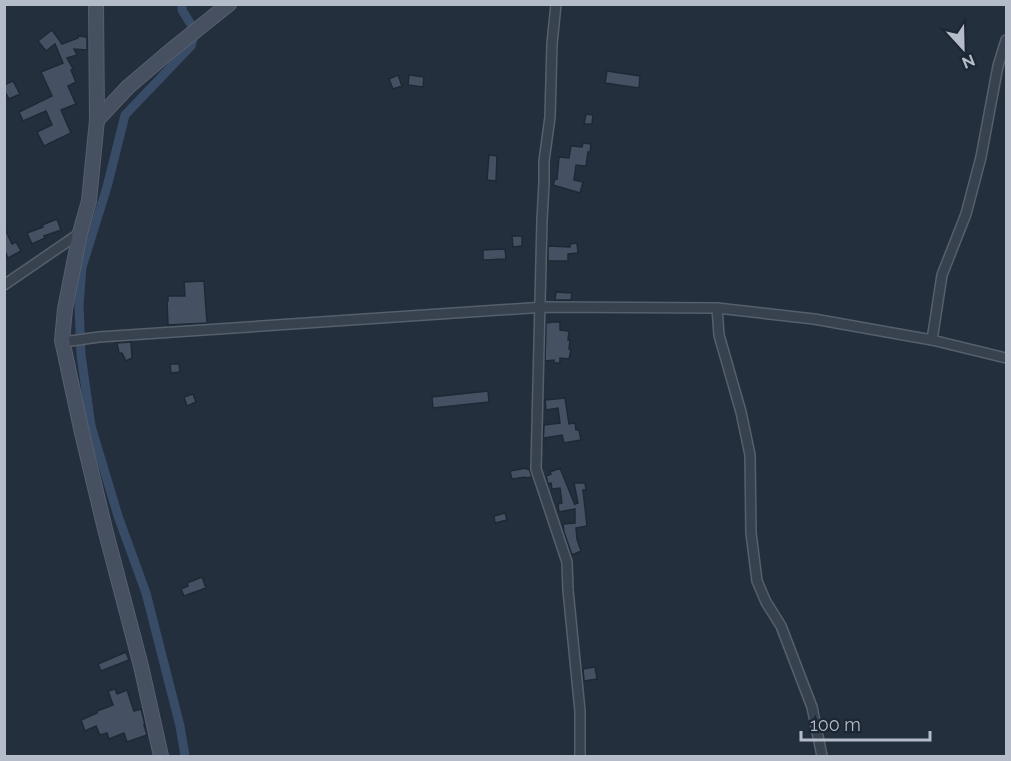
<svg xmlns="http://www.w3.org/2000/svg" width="1011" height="761" font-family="Raleway,sans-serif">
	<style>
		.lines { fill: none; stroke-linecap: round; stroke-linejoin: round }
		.canal { stroke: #394c67; stroke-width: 9 }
		.building { fill: #455162; stroke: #1f2835; stroke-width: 1.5 }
		.street-casing { stroke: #565f6c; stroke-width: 12 }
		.secondary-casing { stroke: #565f6c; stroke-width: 16 }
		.street { stroke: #38414e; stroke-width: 9 }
		.secondary { stroke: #465061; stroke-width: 14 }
	</style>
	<rect width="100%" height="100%" fill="#242f3e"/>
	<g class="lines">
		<!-- canal -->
		<polyline class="canal" points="182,4 182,10 195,31 191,46 125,115 107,187 82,267 79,305 81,355 91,426 118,516 146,593 180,726 185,756"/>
	</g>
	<!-- building -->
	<g class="building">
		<polygon points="52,30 62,44 78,38 78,36 87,37 87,50 74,49 77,55 67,58 73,69 71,70 76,82 68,86 76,104 61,110 71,133 44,146 37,132 52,125 46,111 23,121 19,112 52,96 41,72 63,63 55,44 46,51 38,41"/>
		<polygon points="607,71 640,76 639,88 605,83"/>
		<polygon points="398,75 402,86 393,89 389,79"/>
		<polygon points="409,75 424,77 423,87 408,85"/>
		<polygon points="13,81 20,94 9,99 4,90 4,85"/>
		<polygon points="586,114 593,115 592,124 584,124"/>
		<polygon points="583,143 591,144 590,153 588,152 586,166 576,165 574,180 583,182 580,193 553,185 555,179 557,179 559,157 569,158 571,146 582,147"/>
		<polygon points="489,155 497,156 496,181 487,180"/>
		<polygon points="57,219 61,230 44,236 45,238 32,244 27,233 43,227 42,225"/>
		<polygon points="4,227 12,244 16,242 21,251 8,258 4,249"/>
		<polygon points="512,236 522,236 522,246 513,247"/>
		<polygon points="577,243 578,253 568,254 568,261 548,261 548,246 570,247 570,244"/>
		<polygon points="505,249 506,259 483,260 483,250"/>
		<polygon points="204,281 207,323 168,325 167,301 168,301 168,296 185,296 184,282"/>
		<polygon points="556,292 572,293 571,300 555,300"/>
		<polygon points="553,322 560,322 560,330 569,331 568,340 570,340 569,349 571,350 569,359 560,358 560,363 554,363 554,360 545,361 546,323"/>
		<polygon points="131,342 132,358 126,361 122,353 119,353 117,343"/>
		<polygon points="170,364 179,364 180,372 171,373"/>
		<polygon points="488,391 489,402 433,408 432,397"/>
		<polygon points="193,394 196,402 187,406 184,397"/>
		<polygon points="565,398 569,424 575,423 576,430 579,430 581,440 564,443 562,435 545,438 545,446 543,446 544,425 560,423 558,408 546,410 545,400"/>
		<polygon points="526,468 526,469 529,469 532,477 525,478 525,477 512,479 510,471"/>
		<polygon points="560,468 575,505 575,504 578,503 574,483 585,483 586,490 583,490 587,526 576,528 577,539 581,551 572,555 564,532 563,524 575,523 575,509 559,512 558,504 562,503 560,488 552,489 551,483 548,484 546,476 551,474 550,472"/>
		<polygon points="505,513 507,520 495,523 494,516"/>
		<polygon points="202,577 206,588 184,596 181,589 188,586 187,583"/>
		<polygon points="126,652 129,660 101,671 98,664"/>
		<polygon points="595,667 597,679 584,681 583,669"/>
		<polygon points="115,689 117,694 127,690 134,711 141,709 145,725 144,725 147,735 127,742 124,733 109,739 107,733 100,735 96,726 85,731 81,720 97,713 97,711 113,705 108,691"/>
	</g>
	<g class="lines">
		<defs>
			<g id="street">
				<polyline points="556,4 552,44 550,117 544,161 544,183 542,220 536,469 567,562 568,590 580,711 580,756"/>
				<polyline points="4,285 80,233"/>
				<polyline points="717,308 719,335 741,412 750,455 751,533 757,581 766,602 781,626 812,707 822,756"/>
				<polyline points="62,340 71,341 99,337 545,307 717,308 814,319 932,340 1006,358"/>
				<polyline points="932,340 942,275 966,214 981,157 998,66 1006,40"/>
			</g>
			<g id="secondary">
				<polyline points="96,4 97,120 89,201 80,233 65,309 62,340 82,433 105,529 141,666 161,756"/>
				<polyline points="97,120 128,87 169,52 229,4"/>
			</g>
		</defs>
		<!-- street casing -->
		<use href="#street" class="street-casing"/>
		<!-- secondary casing -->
		<use href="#secondary" class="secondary-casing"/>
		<!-- street -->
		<use href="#street" class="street"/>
		<!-- secondary -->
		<use href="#secondary" class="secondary"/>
	</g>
	<!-- border -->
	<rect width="1011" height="761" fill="none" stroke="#b4bcc9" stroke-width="12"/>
	<!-- north arrow -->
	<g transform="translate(963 48) rotate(158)" stroke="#1d2633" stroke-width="4.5" paint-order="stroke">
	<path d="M0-4.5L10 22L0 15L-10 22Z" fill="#b4bcc9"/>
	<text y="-9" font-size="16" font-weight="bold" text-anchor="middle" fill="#b4bcc9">N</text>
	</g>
	<!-- scale -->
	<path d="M801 731v9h129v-9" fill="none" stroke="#b4bcc9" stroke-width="3"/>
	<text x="810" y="731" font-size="18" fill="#b4bcc9" stroke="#1d2633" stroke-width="4.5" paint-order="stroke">100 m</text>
</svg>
